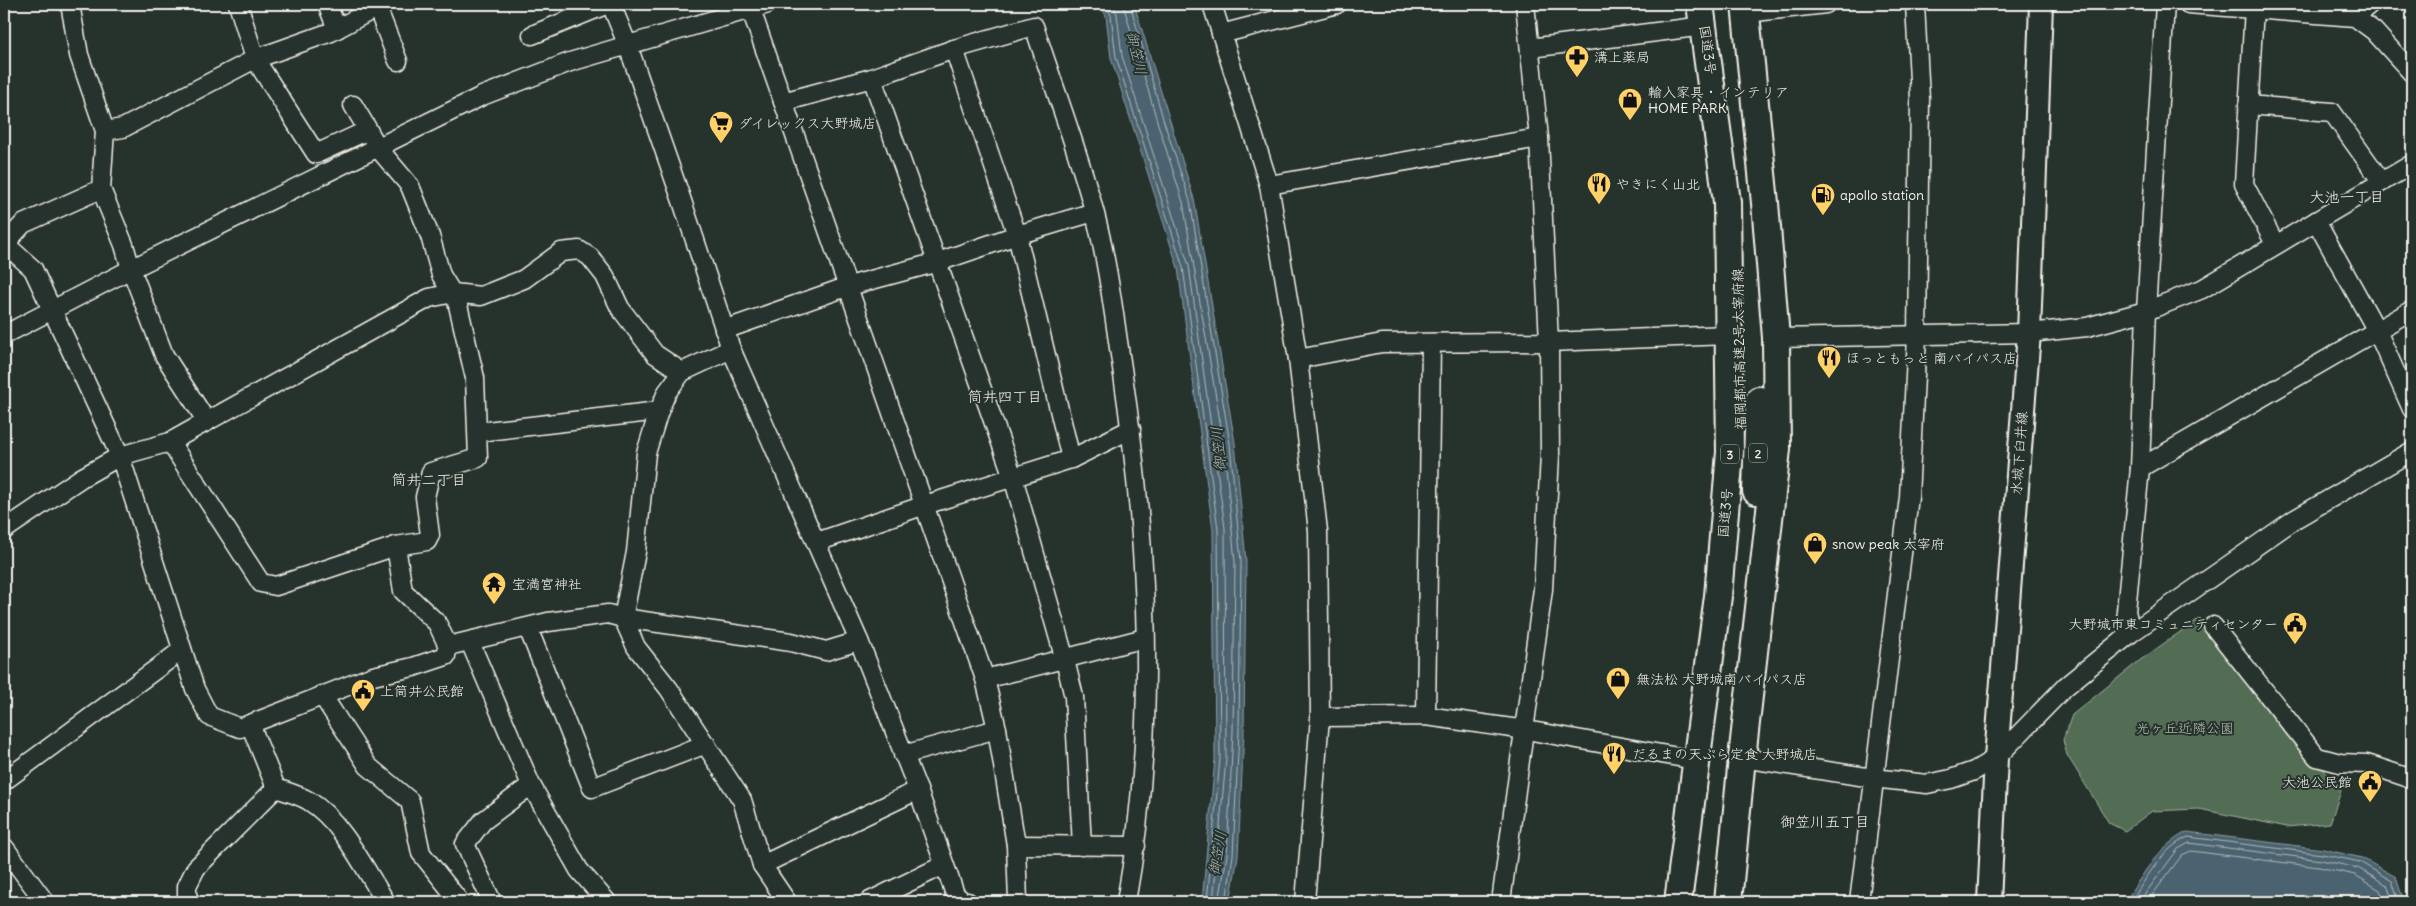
<svg xmlns="http://www.w3.org/2000/svg" width="2416" height="906" font-family="Delius,'Klee One',sans-serif">
	<style>
		.green { fill: #526d54; stroke: #a3af9e }
		.water { fill: #4b6470; stroke: #8f9ca0 }
		.lines { fill: none; stroke-linecap: round; stroke-linejoin: round }
		.shore { stroke: #b0b9b8; stroke-width: 1 }
		.minor-casing { stroke: #f4f1e8; stroke-width: 21 }
		.major-casing { stroke: #f4f1e8; stroke-width: 26 }
		.highway-casing { stroke: #f4f1e8; stroke-width: 30 }
		.minor { stroke: #26332d; stroke-width: 18 }
		.major { stroke: #26332d; stroke-width: 22 }
		.highway { stroke: #26332d; stroke-width: 26 }
		.labels { text-anchor: middle; dominant-baseline: central; stroke-width: 4; stroke-linejoin: round; paint-order: stroke }
		.shield { fill: #26332d; stroke: #b6b8b0; stroke-width: 1 }
		.shield-label { font-size: 12px; font-weight: bold; fill: #f4f1e8 }
		.street-label { font-size: 14px; fill: #f4f1e8; stroke: #26332d }
		.poi-label { font-size: 14px; fill: #f4f1e8; stroke: #26332d; text-anchor: start }
		.park-label { font-size: 14px; fill: #b3bcad; stroke: #26332d }
		.water-label { font-size: 15px; font-style: italic; fill: #b0b9b8; stroke: #26332d }
		.neighbourhood-label { font-size: 15px; fill: #f4f1e8; stroke: #26332d }
	</style>
	<rect width="100%" height="100%" fill="#26332d"/>
	<filter id="ink" filterUnits="userSpaceOnUse"><feTurbulence type="fractalNoise" baseFrequency=".02" numOctaves="2"/><feDisplacementMap in="SourceGraphic" scale="10" xChannelSelector="R" yChannelSelector="G"/><feConvolveMatrix kernelMatrix="1 2 1 2 8 2 1 2 1" color-interpolation-filters="sRGB"/></filter>
	<g filter="url(#ink)">
		<!-- green -->
		<polygon class="green" points="2200,618 2341,791 2330,823 2287,827 2199,809 2152,811 2125,831 2109,823 2067,755 2063,740 2072,715 2139,661"/>
		<!-- water -->
		<g class="water">
			<polygon points="1100,4 1134,4 1194,199 1235,443 1246,561 1244,731 1238,856 1230,902 1202,902 1215,759 1213,530 1178,268 1111,58 1106,16"/>
			<path d="M2187 832 2323 849 2362 858 2396 877 2404 902H2125C2142 876 2158 846 2187 832Z"/>
		</g>
		<g class="lines">
			<!-- shore -->
			<g class="shore">
				<polyline points="1106,4 1111,15 1116,57 1183,267 1218,529 1220,759 1207,902"/>
				<polyline points="1113,4 1117,14 1122,56 1189,266 1225,528 1226,759 1213,902"/>
				<polyline points="1123,4 1158,124 1183,202 1224,445 1235,562 1233,731 1227,855 1219,902"/>
				<polyline points="1130,4 1164,122 1190,201 1230,444 1241,562 1239,731 1233,855 1226,902"/>
				<path d="M2131 902C2146 879 2162 848 2188 837L2322 854 2360 862 2392 881 2399 902"/>
				<polyline points="2139,902 2178,849 2189,843 2321,860 2358,868 2387,885 2393,902"/>
				<polyline points="2147,902 2182,855 2191,851 2319,867 2355,875 2380,890 2385,902"/>
			</g>
			<defs>
				<g id="minor">
					<polyline points="70,4 79,55 105,131 101,189 124,245 131,269 164,355 207,422"/>
					<polyline points="327,4 337,29"/>
					<polyline points="611,4 628,46 682,201 731,349 859,641 918,790 955,894 963,902 968,902"/>
					<polyline points="749,4 985,679 997,729 1016,845 1018,902"/>
					<polyline points="1212,4 1269,185 1298,359 1318,531 1320,717 1305,902"/>
					<polyline points="2188,4 2355,17 2374,31 2412,73"/>
					<polyline points="377,7 398,61"/>
					<polyline points="2254,8 2244,184 2275,244"/>
					<polyline points="1747,13 1826,4"/>
					<polyline points="2355,17 2370,4"/>
					<polyline points="1221,34 1337,4"/>
					<polyline points="532,35 608,4"/>
					<polyline points="1530,48 1704,26"/>
					<polyline points="954,49 1017,235 1071,459"/>
					<polyline points="872,78 1013,477 1065,660 1074,697 1082,846"/>
					<path d="M783 102 872 78 954 49 1034 26C1054 88 1078 150 1095 214 1108 264 1114 316 1122 368 1148 544 1158 726 1126 902"/>
					<polyline points="353,105 368,130"/>
					<polyline points="2248,105 2332,112 2382,182"/>
					<polyline points="105,131 123,128 255,59 331,32 383,4"/>
					<polyline points="1269,185 1539,138"/>
					<polyline points="2316,221 2377,331 2412,409"/>
					<polyline points="4,243 33,269 120,456 195,689 209,716 240,728 373,676 413,667 446,656 448,646 437,623 403,591 396,546"/>
					<polyline points="4,245 23,224 101,189"/>
					<polyline points="724,330 849,286 938,262 1017,235 1094,212"/>
					<polyline points="4,335 131,269 482,96 570,62 768,4"/>
					<polyline points="1776,338 2029,333 2087,327 2146,311 2202,289 2412,164"/>
					<polyline points="731,349 682,372 667,392 659,411 646,453 636,552 623,618 636,647 669,689 742,800 762,865 787,902"/>
					<polyline points="1298,359 1382,343 1549,342 1728,335"/>
					<polyline points="478,432 659,411"/>
					<polyline points="170,442 261,583 276,586 396,546 427,541 430,535 425,497 431,472 478,458 475,378 457,301 441,275 430,236 410,186 378,148 368,130 316,154 255,59 238,4"/>
					<polyline points="2140,468 2412,310"/>
					<polyline points="4,530 81,478 120,456 170,442 429,298 453,293 481,296 524,279 561,252 579,250 590,257 605,276 620,308 655,354 682,372"/>
					<polyline points="817,542 925,505 1071,459 1131,429"/>
					<polyline points="2213,626 2317,757 2340,763 2367,764 2412,779"/>
					<polyline points="528,628 592,788 706,744"/>
					<polyline points="2131,633 2126,611 2140,468 2146,311 2165,4"/>
					<polyline points="470,642 531,785 579,870 607,902"/>
					<polyline points="448,646 548,622 608,614 623,618 791,642 826,651 859,641"/>
					<polyline points="985,679 1145,638"/>
					<polyline points="322,695 368,766 410,801 421,853 460,902"/>
					<polyline points="1426,716 1431,343"/>
					<polyline points="1320,717 1426,716 1526,730 1695,760"/>
					<path d="M250 724 276 788C287 792 299 795 309 801 342 821 365 870 386 902"/>
					<polyline points="903,755 997,729"/>
					<polyline points="1742,758 1873,778 1927,784 1951,779 1974,771 1996,758 2066,686 2131,633 2295,519 2412,451"/>
					<polyline points="4,781 182,650"/>
					<polyline points="1016,845 1136,846"/>
					<polyline points="4,847 45,902"/>
					<polyline points="762,865 918,790"/>
					<polyline points="191,902 187,897 187,886 196,868 276,788"/>
					<polyline points="492,902 465,844 483,821 531,785"/>
					<polyline points="868,902 944,865"/>
					<polyline points="1501,902 1543,589 1550,455 1549,342 1539,138 1525,4"/>
					<polyline points="1859,902 1909,497 1917,336 1920,99 1915,4"/>
				</g>
				<polyline id="major" points="1989,902 1996,758 2029,333 2041,4"/>
				<g id="highway">
					<polyline points="1756,491 1759,400"/>
					<polyline points="1678,902 1718,596 1730,452 1727,202 1700,4"/>
					<polyline points="1728,902 1742,758 1777,449 1776,338 1765,203 1745,4"/>
				</g>
			</defs>
			<!-- minor casing -->
			<use href="#minor" class="minor-casing"/>
			<!-- major casing -->
			<use href="#major" class="major-casing"/>
			<!-- highway casing -->
			<use href="#highway" class="highway-casing"/>
			<!-- minor -->
			<use href="#minor" class="minor"/>
			<!-- major -->
			<use href="#major" class="major"/>
			<!-- highway -->
			<use href="#highway" class="highway"/>
		</g>
	</g>
	<!-- icons -->
	<defs>
		<symbol id="pharmacy-pin" viewBox="-11 -11 22 30"><path d="M0 17L-7.5 6A9.5 9.5 0 1 1 7.5 6Z" fill="#ffd166" stroke="#26332d"/><path d="M-2-6h4v4h4v4h-4v4h-4v-4h-4v-4h4Z" fill="#111"/></symbol>
		<symbol id="shop-pin" viewBox="-11 -11 22 30"><path d="M0 17L-7.5 6A9.5 9.5 0 1 1 7.5 6Z" fill="#ffd166" stroke="#26332d"/><path d="M-5-2.5h2.3a2.7 3.5 0 0 1 5.4 0H5L5.5 6h-11ZM-1.5-2.5h3a1.5 2.3 0 0 0-3 0Z" fill="#111"/></symbol>
		<symbol id="supermarket-pin" viewBox="-11 -11 22 30"><path d="M0 17L-7.5 6A9.5 9.5 0 1 1 7.5 6Z" fill="#ffd166" stroke="#26332d"/><path d="M-6-5.5h2.5l.6 2H6L4.5 2H-2.5L-4.4-4H-6ZM-1.5 3.2a1.3 1.3 0 1 0 .1 0ZM3 3.2a1.3 1.3 0 1 0 .1 0Z" fill="#111"/></symbol>
		<symbol id="restaurant-pin" viewBox="-11 -11 22 30"><path d="M0 17L-7.5 6A9.5 9.5 0 1 1 7.5 6Z" fill="#ffd166" stroke="#26332d"/><path d="M-5-6h1v4h1v-4h1v4h1v-4h1v5L-1.5 .5V6h-2V.5L-5-1ZM5-6V6H3V1.5H1.5Q1.5-4 5-6Z" fill="#111"/></symbol>
		<symbol id="fuel-pin" viewBox="-11 -11 22 30"><path d="M0 17L-7.5 6A9.5 9.5 0 1 1 7.5 6Z" fill="#ffd166" stroke="#26332d"/><path d="M-5.5-6h7V0h2V4h1.3V-2.5L3-4.5l.8-.8L6-3V5H2.5V1h-1V6h-7ZM-4.2-4.7v3.2H.2V-4.7Z" fill="#111"/></symbol>
		<symbol id="temple-pin" viewBox="-11 -11 22 30"><path d="M0 17L-7.5 6A9.5 9.5 0 1 1 7.5 6Z" fill="#ffd166" stroke="#26332d"/><path d="M0-6L5-2H3V0L6.5 2.5H4V6H1.5V3h-3V6H-4V2.5H-6.5L-3 0V-2H-5Z" fill="#111"/></symbol>
		<symbol id="civic-pin" viewBox="-11 -11 22 30"><path d="M0 17L-7.5 6A9.5 9.5 0 1 1 7.5 6Z" fill="#ffd166" stroke="#26332d"/><path d="M-.6-6.5H3V-4.5H.6V-3L4-1V1h2V6H-6V1h2V-1L-.6-3ZM-1.2 2.5V6h2.4V2.5Z" fill="#111"/></symbol>
	</defs>
	<g fill-rule="evenodd">
		<use href="#pharmacy-pin" x="1563" y="43" width="28" height="38"/>
		<use href="#shop-pin" x="1616" y="86" width="28" height="38"/>
		<use href="#supermarket-pin" x="707" y="109" width="28" height="38"/>
		<use href="#restaurant-pin" x="1585" y="170" width="28" height="38"/>
		<use href="#fuel-pin" x="1809" y="181" width="28" height="38"/>
		<use href="#restaurant-pin" x="1815" y="344" width="28" height="38"/>
		<use href="#shop-pin" x="1801" y="530" width="28" height="38"/>
		<use href="#temple-pin" x="480" y="570" width="28" height="38"/>
		<use href="#civic-pin" x="2281" y="610" width="28" height="38"/>
		<use href="#shop-pin" x="1604" y="665" width="28" height="38"/>
		<use href="#civic-pin" x="349" y="677" width="28" height="38"/>
		<use href="#restaurant-pin" x="1600" y="740" width="28" height="38"/>
		<use href="#civic-pin" x="2356" y="768" width="28" height="38"/>
	</g>
	<g class="labels">
		<!-- shield labels -->
		<g class="shield">
			<rect x="1749" y="443.5" width="18" height="19" rx="4"/>
			<rect x="1721" y="444.5" width="18" height="19" rx="4"/>
		</g>
		<g class="shield-label">
			<text x="1758" y="453">2</text>
			<text x="1730" y="454">3</text>
		</g>
		<!-- street labels -->
		<g class="street-label">
			<text transform="translate(1708 50) rotate(82)">国道3号</text>
			<text transform="translate(1739 349) rotate(-91)">福岡都市高速2号太宰府線</text>
			<text transform="translate(2019 453) rotate(-86)">水城下臼井線</text>
			<text transform="translate(1725 513) rotate(-85)">国道3号</text>
		</g>
		<!-- poi labels -->
		<g class="poi-label">
			<text x="1594" y="57">溝上薬局</text>
			<text x="1648" y="92">輸入家具・インテリア<tspan x="1648" dy="16">HOME PARK</tspan></text>
			<text x="738" y="123">ダイレックス大野城店</text>
			<text x="1616" y="184">やきにく山北</text>
			<text x="1840" y="195">apollo station</text>
			<text x="1846" y="358">ほっともっと 南バイパス店</text>
			<text x="1832" y="544">snow peak 太宰府</text>
			<text x="512" y="584">宝満宮神社</text>
			<text x="2278" y="624" text-anchor="end">大野城市東コミュニティセンター</text>
			<text x="1636" y="679">無法松 大野城南バイパス店</text>
			<text x="380" y="691">上筒井公民館</text>
			<text x="1632" y="754">だるまの天ぷら定食 大野城店</text>
			<text x="2352" y="782" text-anchor="end">大池公民館</text>
		</g>
		<!-- park labels -->
		<g class="park-label">
			<text x="2185" y="728">光ヶ丘近隣公園</text>
		</g>
		<!-- water labels -->
		<g class="water-label">
			<text transform="translate(1137 53) rotate(77)">御笠川</text>
			<text transform="translate(1218 449) rotate(-95)">御笠川</text>
			<text transform="translate(1217 853) rotate(-80)">御笠川</text>
		</g>
		<!-- neighbourhood labels -->
		<g class="neighbourhood-label">
			<text x="2347" y="196">大池一丁目</text>
			<text x="1005" y="396">筒井四丁目</text>
			<text x="429" y="479">筒井二丁目</text>
			<text x="1825" y="821">御笠川五丁目</text>
		</g>
	</g>
	<!-- margin -->
	<rect width="2416" height="906" fill="none" stroke="#26332d" stroke-width="20"/>
	<rect x="10" y="10" width="2396" height="886" fill="none" stroke="#f4f1e8" stroke-width="2" filter="url(#ink)"/>
</svg>
